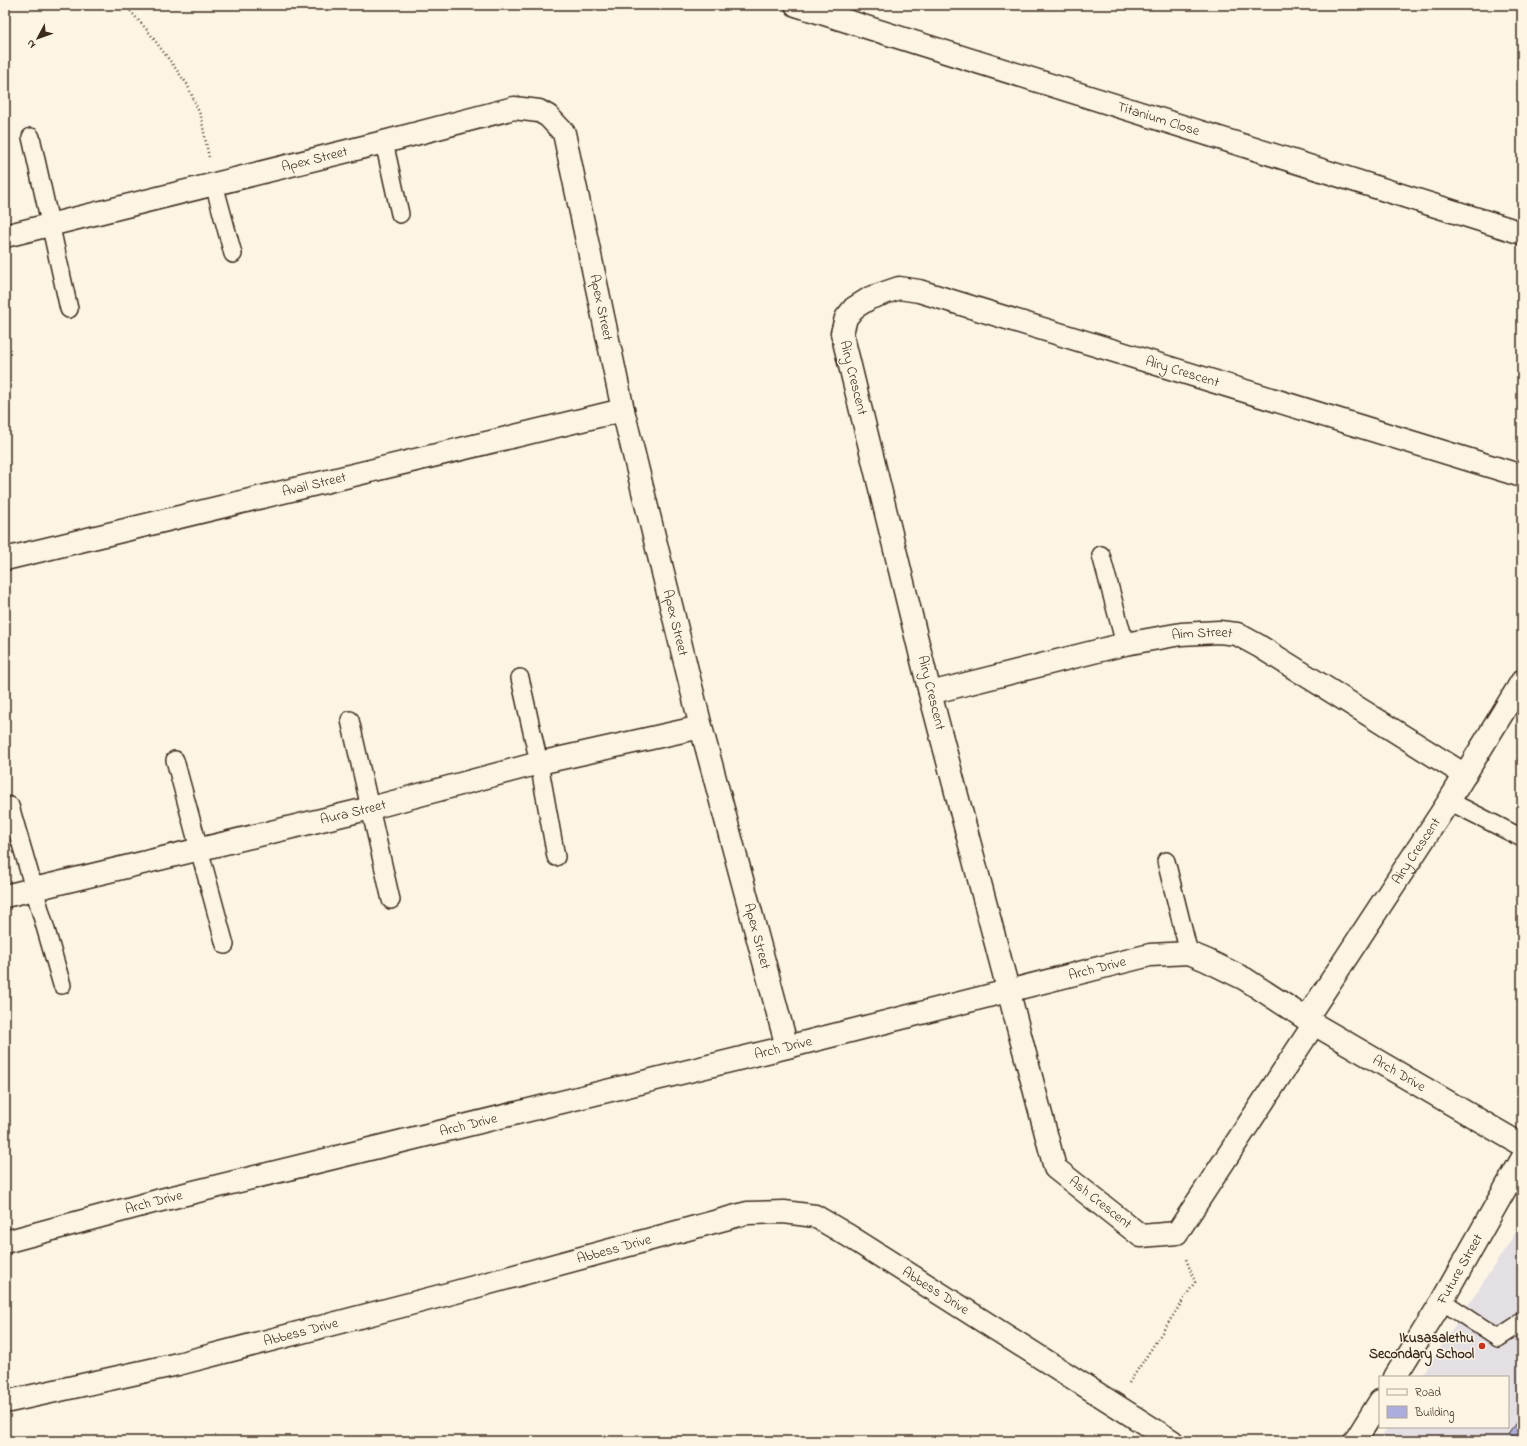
<svg xmlns="http://www.w3.org/2000/svg" width="1527" height="1446" font-family="'Indie Flower',sans-serif">
	<style>
		.built { fill: #e4dfe3 }
		.building { fill: #abadde; stroke: #3b2a1e }
		.lines { fill: none; stroke-linecap: round; stroke-linejoin: round }
		.lane-casing { stroke: #3b2a1e; stroke-width: 20 }
		.street-casing { stroke: #3b2a1e; stroke-width: 25 }
		.secondary-casing { stroke: #3b2a1e; stroke-width: 25 }
		.path { stroke: #3b2a1e; stroke-width: 2.5; stroke-dasharray: 1 3; stroke-linecap: butt }
		.lane { stroke: #fcf5e5; stroke-width: 17 }
		.street { stroke: #fcf5e5; stroke-width: 22 }
		.secondary { stroke: #fcf5e5; stroke-width: 22 }
		.poi-dot { fill: #c8321e; stroke: #fcf5e5; stroke-width: 1.5 }
		.labels { text-anchor: middle; dominant-baseline: central; stroke-width: 3; stroke-linejoin: round; paint-order: stroke }
		.street-label { font-size: 14px; fill: #3b2a1e; stroke: #fcf5e5 }
		.poi-label { font-size: 14px; font-weight: bold; fill: #3b2a1e; stroke: #fcf5e5; text-anchor: end }
	</style>
	<rect width="100%" height="100%" fill="#fcf5e5"/>
	<filter id="ink" filterUnits="userSpaceOnUse"><feTurbulence type="fractalNoise" baseFrequency=".025" numOctaves="2"/><feDisplacementMap in="SourceGraphic" scale="8" xChannelSelector="R" yChannelSelector="G"/><feConvolveMatrix kernelMatrix="1 2 1 2 8 2 1 2 1" color-interpolation-filters="sRGB"/></filter>
	<g filter="url(#ink)">
		<!-- built -->
		<polygon class="built" points="1522,1223 1522,1441 1379,1441 1388,1427 1508,1427 1508,1377 1421,1377"/>
		<!-- building -->
		<polygon class="building" points="1522,1413 1522,1441 1517,1441 1508,1435"/>
		<g class="lines">
			<defs>
				<g id="lane">
					<polyline points="31,137 69,309"/>
					<polyline points="384,142 400,214"/>
					<polyline points="214,184 233,254"/>
					<polyline points="1101,555 1125,644"/>
					<polyline points="520,678 539,763 556,857"/>
					<polyline points="350,720 391,900"/>
					<polyline points="175,760 225,945"/>
					<polyline points="1449,801 1522,838"/>
					<polyline points="10,806 62,985"/>
					<polyline points="1166,861 1189,953"/>
					<polyline points="1442,1301 1498,1338 1518,1325 1522,1320"/>
				</g>
				<g id="street">
					<path id="s1" d="M796 5 1522 233"/>
					<path id="s2" d="M5 236 384 142 514 108 539 111 548 116 564 133 623 410 701 727 787 1047"/>
					<path id="s3" d="M5 559 623 410"/>
					<path id="s4" d="M930 693 1125 644 1181 634 1219 632 1237 634 1259 646 1465 775"/>
					<path id="s5" d="M5 896 371 808 539 763 701 727"/>
					<path id="s6" d="M1306 1019 1449 801 1522 681"/>
					<path id="s7" d="M1314 1024 1177 1233 1141 1236 1055 1168 930 693 842 333 846 318 854 308 870 298 899 288 919 291 1522 476"/>
					<path id="s8" d="M5 1242 157 1201 787 1047 1150 955 1189 953 1206 960 1245 979 1314 1024 1522 1145"/>
				</g>
				<g id="secondary">
					<path id="s9" d="M1395 1377 1442 1301 1522 1159"/>
					<path id="s10" d="M5 1402 178 1364 452 1293 747 1213 784 1212 815 1216 849 1236 1172 1441"/>
					<polyline points="1355,1441 1380,1401"/>
				</g>
			</defs>
			<!-- lane casing -->
			<use href="#lane" class="lane-casing"/>
			<!-- street casing -->
			<use href="#street" class="street-casing"/>
			<!-- secondary casing -->
			<use href="#secondary" class="secondary-casing"/>
			<!-- path -->
			<g class="path">
				<polyline points="125,5 148,31 187,84 201,117 209,158"/>
				<polyline points="1129,1383 1195,1282 1186,1259"/>
			</g>
			<!-- lane -->
			<use href="#lane" class="lane"/>
			<!-- street -->
			<use href="#street" class="street"/>
			<!-- secondary -->
			<use href="#secondary" class="secondary"/>
		</g>
	</g>
	<!-- markers -->
	<circle class="poi-dot" cx="1482" cy="1346" r="4"/>
	<g class="labels">
		<!-- street labels -->
		<g class="street-label">
			<text stroke="none"><textPath href="#s1" startOffset="380">Titanium Close</textPath></text>
			<text stroke="none"><textPath href="#s2" startOffset="319">Apex Street</textPath></text>
			<text stroke="none"><textPath href="#s2" startOffset="762">Apex Street</textPath></text>
			<text stroke="none"><textPath href="#s7" startOffset="1631">Airy Crescent</textPath></text>
			<text transform="translate(853 378) rotate(76)">Airy Crescent</text>
			<text stroke="none"><textPath href="#s3" startOffset="318">Avail Street</textPath></text>
			<text stroke="none"><textPath href="#s2" startOffset="1086">Apex Street</textPath></text>
			<text stroke="none"><textPath href="#s4" startOffset="279">Aim Street</textPath></text>
			<text transform="translate(931 693) rotate(76)">Airy Crescent</text>
			<text stroke="none"><textPath href="#s5" startOffset="358">Aura Street</textPath></text>
			<text stroke="none"><textPath href="#s6" startOffset="201">Airy Crescent</textPath></text>
			<text stroke="none"><textPath href="#s2" startOffset="1410">Apex Street</textPath></text>
			<text stroke="none"><textPath href="#s8" startOffset="1126">Arch Drive</textPath></text>
			<text stroke="none"><textPath href="#s8" startOffset="802">Arch Drive</textPath></text>
			<text stroke="none"><textPath href="#s8" startOffset="1462">Arch Drive</textPath></text>
			<text stroke="none"><textPath href="#s8" startOffset="478">Arch Drive</textPath></text>
			<text stroke="none"><textPath href="#s8" startOffset="154">Arch Drive</textPath></text>
			<text transform="translate(1100 1203) rotate(38)">Ash Crescent</text>
			<text stroke="none"><textPath href="#s10" startOffset="628">Abbess Drive</textPath></text>
			<text stroke="none"><textPath href="#s9" startOffset="126">Future Street</textPath></text>
			<text stroke="none"><textPath href="#s10" startOffset="976">Abbess Drive</textPath></text>
			<text stroke="none"><textPath href="#s10" startOffset="304">Abbess Drive</textPath></text>
		</g>
		<!-- poi labels -->
		<g class="poi-label">
			<text x="1474" y="1338">Ikusasalethu<tspan x="1474" dy="16">Secondary School</tspan></text>
		</g>
	</g>
	<!-- margin -->
	<rect width="1527" height="1446" fill="none" stroke="#fcf5e5" stroke-width="20"/>
	<rect x="10" y="10" width="1507" height="1426" fill="none" stroke="#3b2a1e" stroke-width="1.5" filter="url(#ink)"/>
	<!-- legend -->
	<rect x="1379" y="1376" width="130" height="52" fill="#fcf5e5" stroke="#afa495"/>
	<rect x="1387" y="1389" width="20" height="6" fill="#fcf5e5" stroke="#afa495"/>
	<text x="1415" y="1396" font-size="12" fill="#3b2a1e">Road</text>
	<rect x="1387" y="1406" width="20" height="12" fill="#abadde" stroke="#afa495"/>
	<text x="1415" y="1416" font-size="12" fill="#3b2a1e">Building</text>
	<!-- north arrow -->
	<g transform="translate(38 38) rotate(229)" stroke="#fcf5e5" stroke-width="3" paint-order="stroke">
	<path d="M0-3L7 15L0 10L-7 15Z" fill="#3b2a1e"/>
	<text y="-6" font-size="11" font-weight="bold" text-anchor="middle" fill="#3b2a1e">N</text>
	</g>
</svg>
